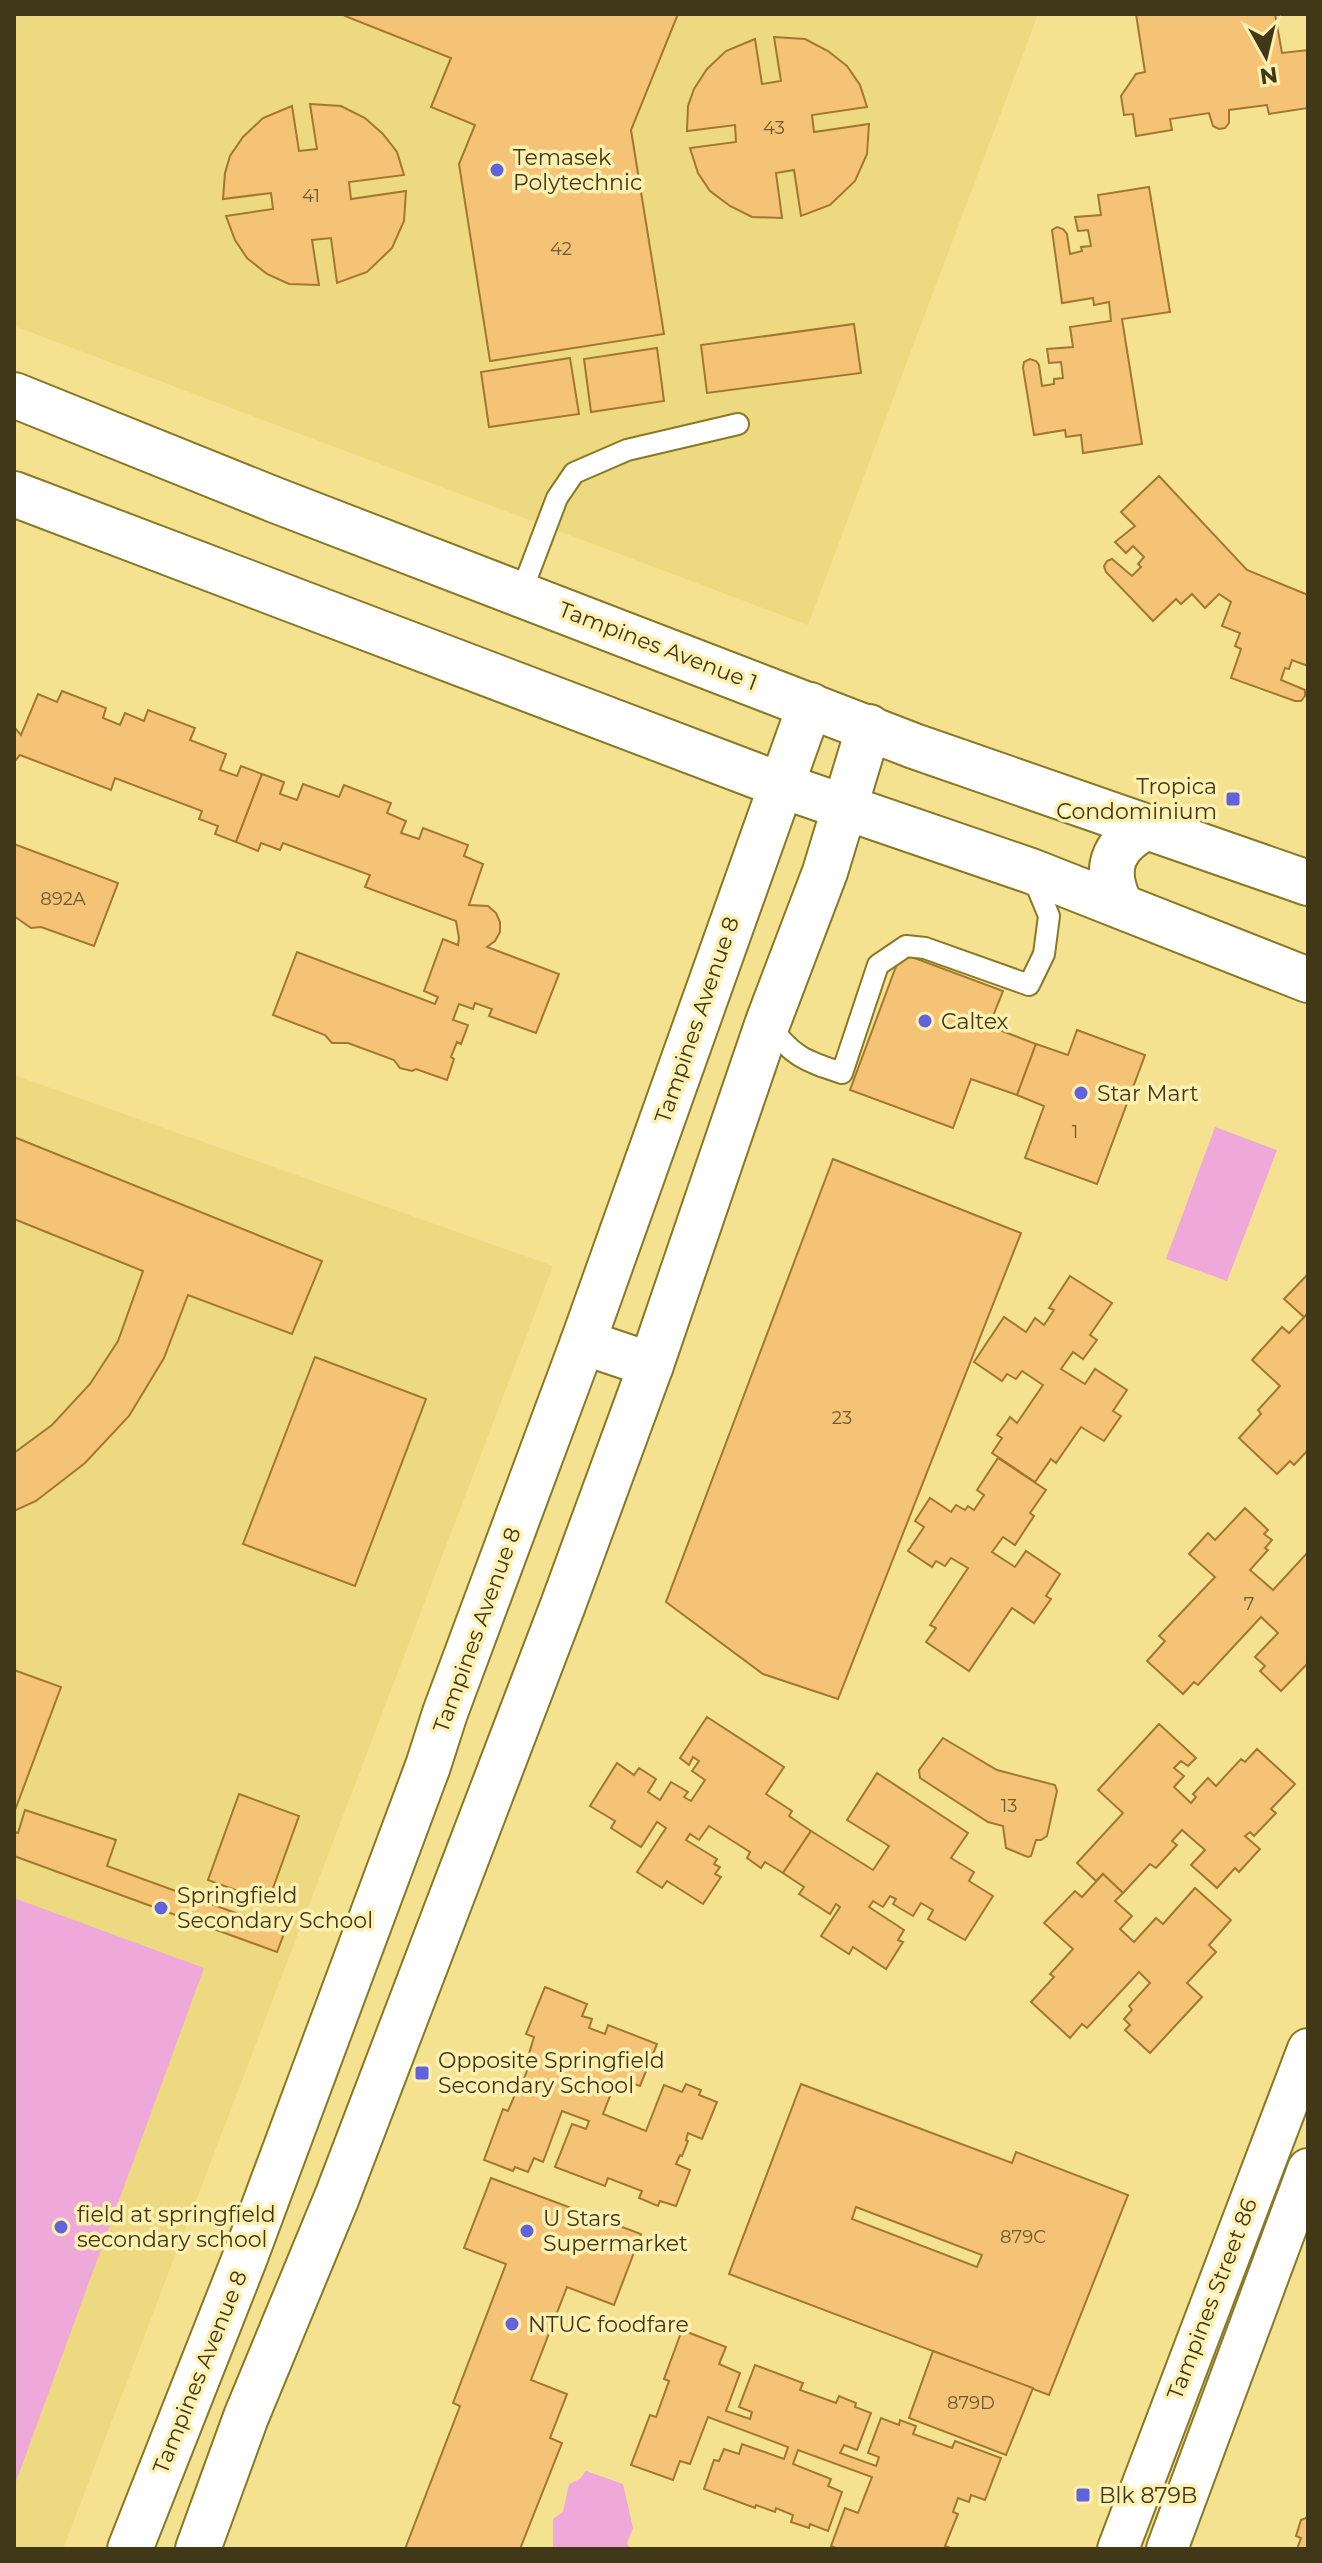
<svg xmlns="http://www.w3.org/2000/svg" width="1322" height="2563" font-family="Montserrat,sans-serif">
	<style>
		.built { fill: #edd97f }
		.green { fill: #efa8da }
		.building { fill: #f5c376; stroke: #a27830; stroke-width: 2; fill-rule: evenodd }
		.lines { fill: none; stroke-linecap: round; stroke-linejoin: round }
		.service-casing { stroke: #897825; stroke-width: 24 }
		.minor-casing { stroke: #897825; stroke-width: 44 }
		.tertiary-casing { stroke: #897825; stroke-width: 48 }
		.secondary-casing { stroke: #897825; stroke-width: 48 }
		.service { stroke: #fff; stroke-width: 20 }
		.minor { stroke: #fff; stroke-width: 40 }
		.tertiary { stroke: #fff; stroke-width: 44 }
		.secondary { stroke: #fff; stroke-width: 44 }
		.poi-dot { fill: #6063dc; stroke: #fdf0b0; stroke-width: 3 }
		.labels { text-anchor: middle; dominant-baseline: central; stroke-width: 7; stroke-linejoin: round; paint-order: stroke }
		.number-label { font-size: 18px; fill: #6d5b2f }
		.poi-label { font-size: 22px; fill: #403817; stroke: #fdf0b0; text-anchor: start }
		.street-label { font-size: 22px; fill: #403817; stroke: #fdf0b0 }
	</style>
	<rect width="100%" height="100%" fill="#f4e291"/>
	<!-- built -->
	<g class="built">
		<polygon points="14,14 1038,14 808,625 14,326"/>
		<polygon points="14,1075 553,1266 63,2549 14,2549"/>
	</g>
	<!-- green -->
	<g class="green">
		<polygon points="1215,1127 1277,1150 1227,1281 1166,1259"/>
		<polygon points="14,1898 204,1968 14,2487"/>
		<polygon points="586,2471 623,2484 633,2528 627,2543 630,2549 570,2547 553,2549 553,2519 563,2512 569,2484 580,2479"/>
	</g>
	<!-- building -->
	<g class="building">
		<polygon points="346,14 678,14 631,130 664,334 490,361 459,164 475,125 431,107 451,58 345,16"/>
		<polygon points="1136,14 1275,14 1282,53 1308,50 1308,108 1269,114 1267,105 1229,110 1229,123 1225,128 1219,129 1213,126 1209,113 1170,119 1172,130 1136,136 1133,114 1124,115 1121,96 1136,74 1145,72"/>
		<polygon points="774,37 805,39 828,51 847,66 860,85 867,107 812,115 814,132 869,124 867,154 855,181 830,205 801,216 794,170 776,173 782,218 752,217 730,206 710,191 698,173 690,148 736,142 735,125 687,131 688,106 694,89 707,69 726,51 755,39 762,84 781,81"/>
		<polygon points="310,104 341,106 365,118 383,134 397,152 404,175 349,182 351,199 406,191 404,221 392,248 367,272 337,283 331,238 312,240 319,285 289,284 267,274 247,258 235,240 226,216 273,209 271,193 223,199 225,173 230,156 243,137 263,118 292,106 299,151 317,149"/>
		<polygon points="1149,187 1170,312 1122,319 1142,444 1083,453 1081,435 1066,437 1065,430 1034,435 1023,368 1024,362 1030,359 1036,361 1039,365 1042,386 1054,384 1054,379 1063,378 1061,362 1049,363 1047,349 1073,347 1070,327 1111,321 1109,302 1094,305 1093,298 1062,303 1052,230 1057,227 1063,229 1067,234 1070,254 1082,251 1081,247 1091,246 1088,230 1078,231 1075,217 1101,215 1098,195"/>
		<polygon points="854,324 861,373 707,393 701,345"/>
		<polygon points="657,348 664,401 591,412 584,359"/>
		<polygon points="570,358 579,414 489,427 481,372"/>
		<polygon points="1159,476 1247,570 1308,595 1308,666 1292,660 1289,669 1285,668 1281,680 1305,690 1305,696 1301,701 1295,701 1231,678 1241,649 1235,646 1240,633 1222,626 1231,602 1219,594 1205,608 1192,594 1181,604 1176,599 1153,621 1106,572 1104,566 1107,561 1112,559 1132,576 1141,567 1138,564 1144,557 1133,546 1126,553 1115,542 1135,526 1121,512"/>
		<polygon points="62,691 106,708 103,718 120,725 125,713 144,721 148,710 195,728 190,740 226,754 220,770 237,776 241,766 262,774 236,842 215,834 218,826 199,819 202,811 115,778 111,790 20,755 14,762 14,727 21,735 38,694 57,702"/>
		<polygon points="262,774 284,782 280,794 297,800 303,784 339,797 344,785 391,803 387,813 406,821 401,833 419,839 423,828 468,845 464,856 483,864 469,905 488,906 496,913 500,922 500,932 495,941 487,947 559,974 536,1033 489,1016 492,1009 475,1003 473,1009 459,1004 453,1020 468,1025 461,1044 457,1042 451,1057 454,1059 447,1080 416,1069 412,1071 400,1068 394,1060 348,1043 332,1043 325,1035 273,1015 297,952 435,1004 438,997 424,991 443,939 458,945 459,938 456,921 365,887 370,875 283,843 280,850 261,843 258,851 236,842"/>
		<polygon points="14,844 118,883 94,946 41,927 31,928 14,916"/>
		<polygon points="901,953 1003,991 989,1026 1036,1044 1017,1095 971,1079 953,1128 850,1090"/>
		<polygon points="1077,1030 1145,1055 1097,1184 1025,1158 1044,1106 1017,1095 1036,1044 1068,1055"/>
		<polygon points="14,1137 322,1261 292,1334 188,1295 164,1358 129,1416 85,1463 36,1501 14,1511 14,1453 52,1425 90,1384 118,1341 143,1271 14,1219"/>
		<polygon points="833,1159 1021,1233 838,1699 763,1674 666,1602"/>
		<polygon points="1308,1274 1308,1313 1304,1317 1284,1299"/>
		<polygon points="1070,1276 1112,1303 1090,1335 1097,1340 1083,1359 1073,1352 1061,1369 1085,1384 1095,1369 1127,1390 1113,1411 1121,1416 1104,1441 1081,1427 1056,1463 1051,1459 1035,1482 992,1453 1002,1438 997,1435 1006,1423 1010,1417 1017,1423 1043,1385 1022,1371 1016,1379 1007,1374 1002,1381 974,1362 1004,1317 1026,1332 1035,1318 1044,1325 1054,1310 1049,1308"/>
		<polygon points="1308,1313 1308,1450 1294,1465 1290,1461 1277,1474 1239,1438 1261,1414 1258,1410 1280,1386 1252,1360 1282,1327 1289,1333"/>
		<polygon points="315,1357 426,1399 355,1586 243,1544"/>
		<polygon points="998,1458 1046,1490 1030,1513 1034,1516 1015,1545 1003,1537 992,1552 1015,1567 1026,1551 1060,1574 1046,1596 1051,1599 1034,1623 1012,1608 969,1671 926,1642 936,1628 930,1625 968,1568 951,1558 945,1566 936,1561 932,1567 908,1551 924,1527 915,1521 930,1498 951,1512 956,1505 965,1510 968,1506 974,1510 984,1495 977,1490"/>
		<polygon points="1245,1508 1268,1530 1264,1534 1272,1540 1265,1548 1268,1550 1250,1570 1273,1590 1308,1552 1308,1663 1281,1691 1260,1671 1265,1666 1255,1657 1278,1633 1261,1617 1198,1685 1194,1682 1183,1694 1147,1661 1165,1641 1159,1636 1215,1577 1189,1554 1208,1533 1215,1540"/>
		<polygon points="14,1670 61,1687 14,1813"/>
		<polygon points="707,1717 784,1767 766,1794 792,1811 789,1816 811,1831 783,1873 765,1862 761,1868 747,1858 750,1852 709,1826 699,1840 690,1834 686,1840 717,1859 714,1864 720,1867 715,1874 721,1877 703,1904 667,1881 662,1888 637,1872 666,1828 657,1822 641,1847 611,1828 615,1821 590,1806 617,1763 634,1775 639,1768 656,1779 648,1792 660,1800 671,1782 688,1792 684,1797 691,1801 705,1780 692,1771 699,1761 693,1757 689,1765 680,1758"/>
		<polygon points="1159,1724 1196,1758 1188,1766 1181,1761 1174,1768 1184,1776 1174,1787 1191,1803 1196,1797 1193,1794 1208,1778 1216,1786 1241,1759 1245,1762 1257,1749 1295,1784 1271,1809 1276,1813 1254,1836 1250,1832 1245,1836 1260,1849 1239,1872 1235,1868 1217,1888 1191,1865 1205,1850 1182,1830 1172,1841 1177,1845 1156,1868 1150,1864 1123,1893 1103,1874 1096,1881 1077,1863 1123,1813 1098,1790"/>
		<polygon points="943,1738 997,1770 1055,1785 1057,1791 1047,1836 1041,1840 1036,1840 1031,1856 1028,1857 1006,1848 1003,1826 988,1822 920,1778 919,1770"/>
		<polygon points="877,1773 968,1833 951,1858 974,1872 969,1881 993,1896 965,1940 928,1919 933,1910 921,1903 913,1916 893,1904 896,1899 890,1896 883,1907 873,1901 869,1907 904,1930 898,1940 903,1942 886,1969 853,1947 849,1954 821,1936 840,1907 836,1904 830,1914 799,1894 804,1887 783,1873 811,1831 873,1870 889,1846 847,1820"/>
		<polygon points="239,1794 299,1816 268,1902 208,1880"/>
		<polygon points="25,1810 116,1840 107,1866 285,1931 277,1952 14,1856 14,1832 18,1833"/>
		<polygon points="1103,1874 1123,1893 1115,1901 1132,1916 1120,1929 1134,1942 1156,1918 1163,1924 1195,1888 1231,1920 1209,1945 1216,1952 1187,1983 1202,1997 1150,2053 1125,2030 1130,2025 1124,2019 1132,2010 1129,2006 1150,1983 1139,1972 1087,2028 1082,2024 1070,2038 1031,2002 1054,1977 1050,1974 1073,1949 1044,1923 1075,1891 1082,1897"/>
		<polygon points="545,1987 587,2004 582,2016 592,2019 589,2028 605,2034 608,2025 657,2044 640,2086 626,2081 623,2090 614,2086 603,2114 646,2131 664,2085 682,2092 686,2084 701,2090 699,2095 717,2102 702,2139 688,2133 686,2140 688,2141 682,2156 680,2155 676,2164 690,2170 676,2206 660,2201 658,2206 639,2198 642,2191 608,2178 605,2186 555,2167 572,2124 586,2129 589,2121 562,2111 543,2162 534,2158 528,2172 515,2167 513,2171 484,2160 503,2109 508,2111 516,2092 523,2095 528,2082 523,2081 532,2058 528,2057 534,2037 526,2034"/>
		<path d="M801 2084 1012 2163 1016 2152 1128 2195 1049 2395 729 2274ZM856 2207 982 2255 977 2267 852 2219Z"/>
		<polygon points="491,2178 641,2234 614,2305 567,2287 531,2380 567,2394 550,2438 562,2443 520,2549 405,2549 460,2406 453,2403 506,2264 464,2248"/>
		<polygon points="682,2330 726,2347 719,2364 740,2373 726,2411 750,2419 752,2412 739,2407 755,2365 803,2383 800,2390 836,2403 839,2396 856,2403 855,2407 871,2413 857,2450 844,2445 840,2453 876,2466 879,2457 868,2453 881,2418 899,2425 900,2420 916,2426 913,2434 952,2448 955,2441 1001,2458 985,2500 971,2495 969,2502 958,2498 953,2512 958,2514 945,2546 953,2549 838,2549 831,2546 845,2508 858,2513 872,2477 798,2450 793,2464 831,2479 828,2486 842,2492 828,2531 810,2524 809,2528 791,2522 793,2515 776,2508 775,2512 756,2505 755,2508 704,2489 714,2460 719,2461 724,2449 739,2454 742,2444 784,2459 788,2447 708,2417 690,2464 680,2461 673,2480 631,2465 650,2415 656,2417 669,2381 664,2379"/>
		<polygon points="933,2351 1033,2388 1006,2455 909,2418"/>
		<polygon points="1308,2517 1308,2549 1297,2549 1301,2538 1296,2536 1301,2520"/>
	</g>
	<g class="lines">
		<defs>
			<g id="service">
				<polyline points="521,593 557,498 574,473 627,450 738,424"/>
				<path d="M768 1023C791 1056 805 1061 842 1073L878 965 906 946 925 948 1029 985 1044 954 1049 916 1032 875"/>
			</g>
			<g id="minor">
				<polyline points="1118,2549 1308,2049"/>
				<polyline points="1167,2549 1308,2169"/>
			</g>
			<g id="tertiary">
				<polyline points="583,1342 651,1365"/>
				<polyline points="130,2549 244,2260 428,1766 445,1713 583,1342 810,705"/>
				<polyline points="198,2549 246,2417 337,2197 563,1605 651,1365 768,1022 825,872 869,727"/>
			</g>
			<g id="secondary">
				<polyline points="14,395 275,500 914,746 1308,883"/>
				<polyline points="14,494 783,786 1031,871 1308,980"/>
				<path d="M1121 906C1103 870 1111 845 1147 827"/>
			</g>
		</defs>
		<!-- service casing -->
		<use href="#service" class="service-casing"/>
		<!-- minor casing -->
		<use href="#minor" class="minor-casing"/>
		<!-- tertiary casing -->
		<use href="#tertiary" class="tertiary-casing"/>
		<!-- secondary casing -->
		<use href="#secondary" class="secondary-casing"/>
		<!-- service -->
		<use href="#service" class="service"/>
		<!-- minor -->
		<use href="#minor" class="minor"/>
		<!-- tertiary -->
		<use href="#tertiary" class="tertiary"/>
		<!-- secondary -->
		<use href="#secondary" class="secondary"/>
	</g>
	<!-- markers -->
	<g class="poi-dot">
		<circle cx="497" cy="170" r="8"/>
		<rect x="1225" y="791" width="16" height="16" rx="4"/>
		<circle cx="925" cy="1021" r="8"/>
		<circle cx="1081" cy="1093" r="8"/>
		<circle cx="161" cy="1908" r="8"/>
		<rect x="414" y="2065" width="16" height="16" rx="4"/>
		<circle cx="61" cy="2227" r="8"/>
		<circle cx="527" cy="2231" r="8"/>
		<circle cx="512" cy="2324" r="8"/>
		<rect x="1075" y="2487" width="16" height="16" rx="4"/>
	</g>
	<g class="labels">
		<!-- number labels -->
		<g class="number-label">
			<text x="774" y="128">43</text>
			<text x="311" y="196">41</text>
			<text x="561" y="249">42</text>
			<text x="63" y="899">892A</text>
			<text x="1075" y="1132">1</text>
			<text x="842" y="1418">23</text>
			<text x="1249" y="1604">7</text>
			<text x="1009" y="1806">13</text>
			<text x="1023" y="2237">879C</text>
			<text x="971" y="2403">879D</text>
		</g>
		<!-- poi labels -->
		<g class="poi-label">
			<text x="513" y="157">Temasek<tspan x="513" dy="25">Polytechnic</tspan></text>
			<text x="1217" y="786" text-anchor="end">Tropica<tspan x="1217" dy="25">Condominium</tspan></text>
			<text x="941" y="1021">Caltex</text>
			<text x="1097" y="1093">Star Mart</text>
			<text x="177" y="1895">Springfield<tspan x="177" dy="25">Secondary School</tspan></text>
			<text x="438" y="2060">Opposite Springfield<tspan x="438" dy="25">Secondary School</tspan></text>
			<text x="77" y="2214">field at springfield<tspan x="77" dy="25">secondary school</tspan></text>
			<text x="543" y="2218">U Stars<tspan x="543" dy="25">Supermarket</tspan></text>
			<text x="528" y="2324">NTUC foodfare</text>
			<text x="1099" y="2495">Blk 879B</text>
		</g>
		<!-- street labels -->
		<g class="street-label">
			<text transform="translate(658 646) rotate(21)">Tampines Avenue 1</text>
			<text transform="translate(697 1020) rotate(-71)">Tampines Avenue 8</text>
			<text transform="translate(477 1630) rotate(-70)">Tampines Avenue 8</text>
			<text transform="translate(1212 2299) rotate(-69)">Tampines Street 86</text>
			<text transform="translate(200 2372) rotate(-68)">Tampines Avenue 8</text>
		</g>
	</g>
	<!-- border -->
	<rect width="1322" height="2563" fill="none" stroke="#403817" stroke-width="32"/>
	<!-- north arrow -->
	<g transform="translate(1266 56) rotate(172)" stroke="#fdf0b0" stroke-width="6" paint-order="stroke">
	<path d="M0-6L14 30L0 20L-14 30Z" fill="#403817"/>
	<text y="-12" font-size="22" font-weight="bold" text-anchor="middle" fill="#403817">N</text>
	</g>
</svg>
